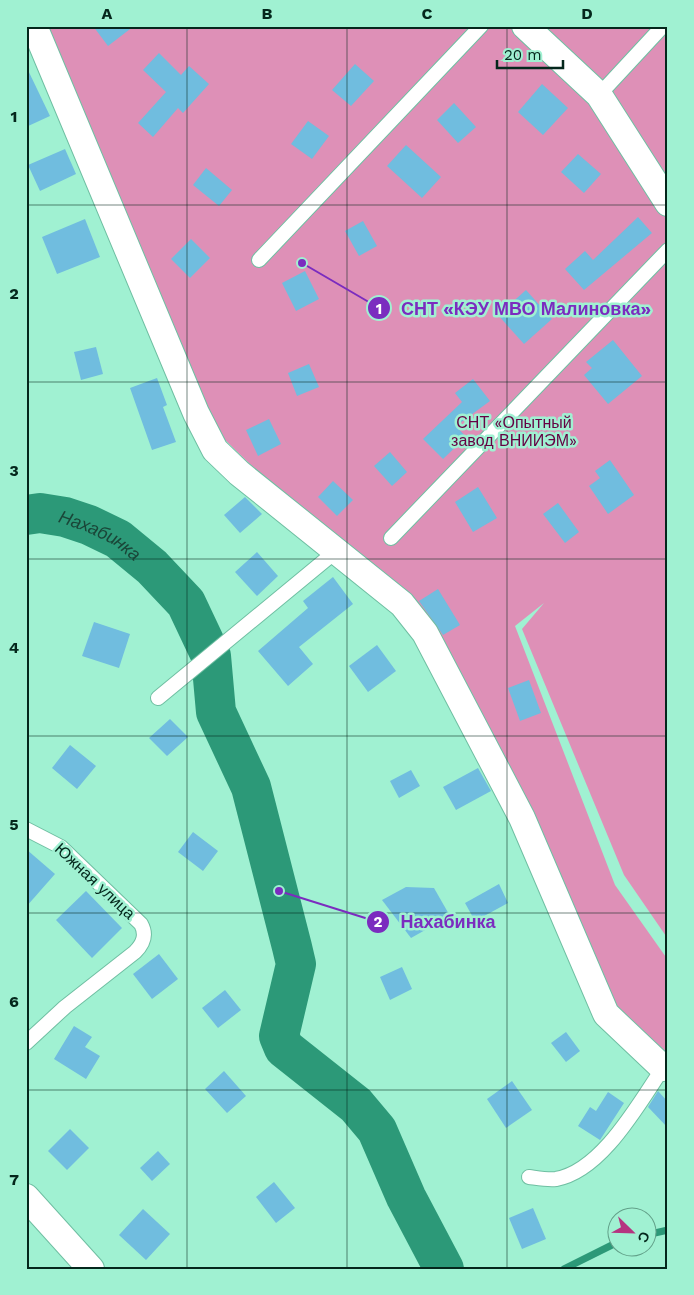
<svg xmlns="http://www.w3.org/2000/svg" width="694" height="1295" font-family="'Work Sans',sans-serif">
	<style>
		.green { fill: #de90b7 }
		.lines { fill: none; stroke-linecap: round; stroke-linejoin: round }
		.stream { stroke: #2c9978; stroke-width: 7 }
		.river { stroke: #2c9978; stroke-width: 40 }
		.building { fill: #70bddf }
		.service-casing { stroke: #6fbfa2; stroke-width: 16 }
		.minor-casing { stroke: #6fbfa2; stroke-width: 28 }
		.service { stroke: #fff; stroke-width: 14 }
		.minor { stroke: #fff; stroke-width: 26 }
		.grid { fill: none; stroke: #04271c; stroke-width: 1; stroke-opacity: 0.55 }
		.labels { text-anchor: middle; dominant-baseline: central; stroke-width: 5; stroke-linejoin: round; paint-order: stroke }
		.park-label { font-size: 16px; fill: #650243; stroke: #a0f1d2 }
		.street-label { font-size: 16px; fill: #04271c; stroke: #a0f1d2 }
		.water-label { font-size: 18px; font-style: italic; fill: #1a4638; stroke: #a0f1d2 }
		.leader { fill: none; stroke: #7b2cbf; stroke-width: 2 }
		.callout-dot { fill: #7b2cbf; stroke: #a0f1d2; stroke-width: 2 }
		.mark-label { font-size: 15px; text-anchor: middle; font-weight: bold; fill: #fff }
		.callout-label { font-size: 18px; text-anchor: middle; font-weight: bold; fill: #7b2cbf; stroke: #a0f1d2; stroke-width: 5; stroke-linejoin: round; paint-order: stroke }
		.neatline { fill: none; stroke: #04271c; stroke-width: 2 }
		.grid-label { font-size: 16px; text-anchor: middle; font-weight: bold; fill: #04271c }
	</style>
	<rect width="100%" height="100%" fill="#a0f1d2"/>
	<!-- green -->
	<polygon class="green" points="43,26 668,26 668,939 624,875 522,629 544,603 515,626 615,885 668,960 668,1059 617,1014 448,657 220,435 68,91"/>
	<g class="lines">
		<!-- stream -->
		<g class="stream">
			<polyline points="646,1235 668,1230"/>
			<polyline points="564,1269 616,1243"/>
		</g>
		<!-- river -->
		<path class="river" id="s1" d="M26 515 40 513 65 517 89 525 118 539 152 567 186 603 211 656 216 712 251 787 292 947 296 964 279 1036 284 1048 356 1105 377 1130 406 1197 444 1269"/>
	</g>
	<!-- building -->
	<g class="building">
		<polygon points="93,26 134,26 108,46"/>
		<polygon points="159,53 181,75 189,66 209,84 183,113 178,108 153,137 138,123 166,92 143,70"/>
		<polygon points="355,64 374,81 351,106 332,90"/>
		<polygon points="26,66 50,116 26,127"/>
		<polygon points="542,84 568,108 543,135 518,112"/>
		<polygon points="454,103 476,127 458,143 437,120"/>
		<polygon points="308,121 329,136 312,159 291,144"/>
		<polygon points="406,145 441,177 422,198 387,166"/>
		<polygon points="65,149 76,174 40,191 28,165"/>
		<polygon points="578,154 601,174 584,193 561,172"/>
		<polygon points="206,168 232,190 219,206 193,185"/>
		<polygon points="638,217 652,233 584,290 565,269 585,251 593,260"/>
		<polygon points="85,219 100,257 57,274 42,237"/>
		<polygon points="363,221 377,246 359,256 345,231"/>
		<polygon points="191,239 210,258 190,278 171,259"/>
		<polygon points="305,271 319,299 296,311 282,283"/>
		<polygon points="526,290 552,319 524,344 498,315"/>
		<polygon points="613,340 642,376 608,404 584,375 592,368 586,362"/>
		<polygon points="96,347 103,374 81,380 74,352"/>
		<polygon points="309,364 319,387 297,396 288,373"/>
		<polygon points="157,378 167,405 163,407 176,442 152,450 130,388"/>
		<polygon points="473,379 490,401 456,426 466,437 443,459 423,439 462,402 455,393"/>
		<polygon points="269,419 281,444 258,456 246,430"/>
		<polygon points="390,452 407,472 392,486 374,466"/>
		<polygon points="610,460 634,495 608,514 589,486 600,478 595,471"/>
		<polygon points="333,481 353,500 337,516 318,497"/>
		<polygon points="478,487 497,518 473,532 455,502"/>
		<polygon points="245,497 262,514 240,533 224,515"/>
		<polygon points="558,503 579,532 565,543 543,514"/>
		<polygon points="257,552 278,576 257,596 235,572"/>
		<polygon points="333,577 353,604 299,647 313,664 288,686 258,651 308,608 303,601"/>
		<polygon points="438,589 460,625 443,635 419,601"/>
		<polygon points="94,622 130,634 119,668 82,656"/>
		<polygon points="377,645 396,671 368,692 349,666"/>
		<polygon points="529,680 541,713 520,721 508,688"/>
		<polygon points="170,719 188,737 167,756 149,738"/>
		<polygon points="70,745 96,766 77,789 52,768"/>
		<polygon points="478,768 491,791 456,810 443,787"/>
		<polygon points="411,770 420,786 399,798 390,781"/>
		<polygon points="193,832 218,851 203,871 178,852"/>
		<polygon points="26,849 55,874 26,907"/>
		<polygon points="499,884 508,903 475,921 465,903"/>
		<polygon points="406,887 434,888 450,916 411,938 382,900"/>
		<polygon points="86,891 122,928 92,958 56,920"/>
		<polygon points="159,954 178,979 152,999 133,974"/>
		<polygon points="402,967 412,989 390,1000 380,977"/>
		<polygon points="225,990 241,1010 218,1028 202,1008"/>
		<polygon points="74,1026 92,1037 85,1047 100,1056 86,1079 54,1059"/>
		<polygon points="566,1032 580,1051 566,1062 551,1043"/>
		<polygon points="224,1071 246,1096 227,1113 205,1089"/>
		<polygon points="512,1081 532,1110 506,1128 487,1099"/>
		<polygon points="658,1091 668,1102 668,1128 648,1107"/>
		<polygon points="608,1092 624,1103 600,1140 578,1126 590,1107 596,1111"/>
		<polygon points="70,1129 89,1148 67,1170 48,1151"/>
		<polygon points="158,1151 170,1164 152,1181 140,1168"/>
		<polygon points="274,1182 295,1208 276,1223 256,1197"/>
		<polygon points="533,1208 546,1239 522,1249 509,1218"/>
		<polygon points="143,1209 170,1234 146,1260 119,1235"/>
	</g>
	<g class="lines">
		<defs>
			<g id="service">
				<polyline points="599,95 663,26"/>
				<polyline points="259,260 481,26"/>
				<polyline points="391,538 668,250"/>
				<polyline points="158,698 335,552"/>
				<path d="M26 829 61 847 141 924C147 935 143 944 135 952L65 1007 26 1043"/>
				<path d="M529 1177C537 1178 548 1180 556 1179 602 1171 639 1103 663 1068L666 1071"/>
			</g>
			<g id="minor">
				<polyline points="34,26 196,413 215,450 239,473 402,604 425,633 522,818 606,1014 663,1068"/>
				<polyline points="525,26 599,95 668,203"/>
				<polyline points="26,1197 91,1269"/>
			</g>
		</defs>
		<!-- service casing -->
		<use href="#service" class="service-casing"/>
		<!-- minor casing -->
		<use href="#minor" class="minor-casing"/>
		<!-- service -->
		<use href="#service" class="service"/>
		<!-- minor -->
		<use href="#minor" class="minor"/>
	</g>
	<!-- grid -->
	<path class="grid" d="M187 26V1269M347 26V1269M507 26V1269M26 205H668M26 382H668M26 559H668M26 736H668M26 913H668M26 1090H668"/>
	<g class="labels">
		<!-- park labels -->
		<g class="park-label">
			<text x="514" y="422">СНТ «Опытный<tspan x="514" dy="18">завод ВНИИЭМ»</tspan></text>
		</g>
		<!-- street labels -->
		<g class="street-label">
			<text transform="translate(95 881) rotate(43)">Южная улица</text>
		</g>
		<!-- water labels -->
		<g class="water-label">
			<text stroke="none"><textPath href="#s1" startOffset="79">Нахабинка</textPath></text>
		</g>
	</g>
	<!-- callouts -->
	<path class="leader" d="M302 263L379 308M279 891L378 922"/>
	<g class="callout-dot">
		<circle cx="302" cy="263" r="5"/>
		<circle cx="279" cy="891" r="5"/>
		<circle cx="379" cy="308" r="12"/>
		<circle cx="378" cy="922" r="12"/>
	</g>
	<g class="mark-label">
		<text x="379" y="314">1</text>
		<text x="378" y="927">2</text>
	</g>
	<g class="callout-label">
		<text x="526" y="315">СНТ «КЭУ МВО Малиновка»</text>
		<text x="448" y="928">Нахабинка</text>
	</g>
	<!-- border -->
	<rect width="694" height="1295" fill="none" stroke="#a0f1d2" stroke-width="55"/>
	<!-- north arrow -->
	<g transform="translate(632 1232) rotate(113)"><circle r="24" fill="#a0f1d2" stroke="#62a089"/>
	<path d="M0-4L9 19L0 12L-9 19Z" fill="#b53580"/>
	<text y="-8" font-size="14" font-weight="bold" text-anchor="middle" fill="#04271c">С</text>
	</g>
	<!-- scale -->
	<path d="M497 60v8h66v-8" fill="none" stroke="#04271c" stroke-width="2.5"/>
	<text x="504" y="60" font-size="15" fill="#04271c" stroke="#a0f1d2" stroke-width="4" paint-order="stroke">20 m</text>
	<rect x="28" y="28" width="638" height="1240" class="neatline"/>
	<g class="grid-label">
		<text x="107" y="19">A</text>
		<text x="267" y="19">B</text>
		<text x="427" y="19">C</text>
		<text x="587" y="19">D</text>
		<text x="14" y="122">1</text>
		<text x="14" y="299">2</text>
		<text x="14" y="476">3</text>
		<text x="14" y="653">4</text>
		<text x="14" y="830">5</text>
		<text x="14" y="1007">6</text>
		<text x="14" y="1185">7</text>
	</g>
</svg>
